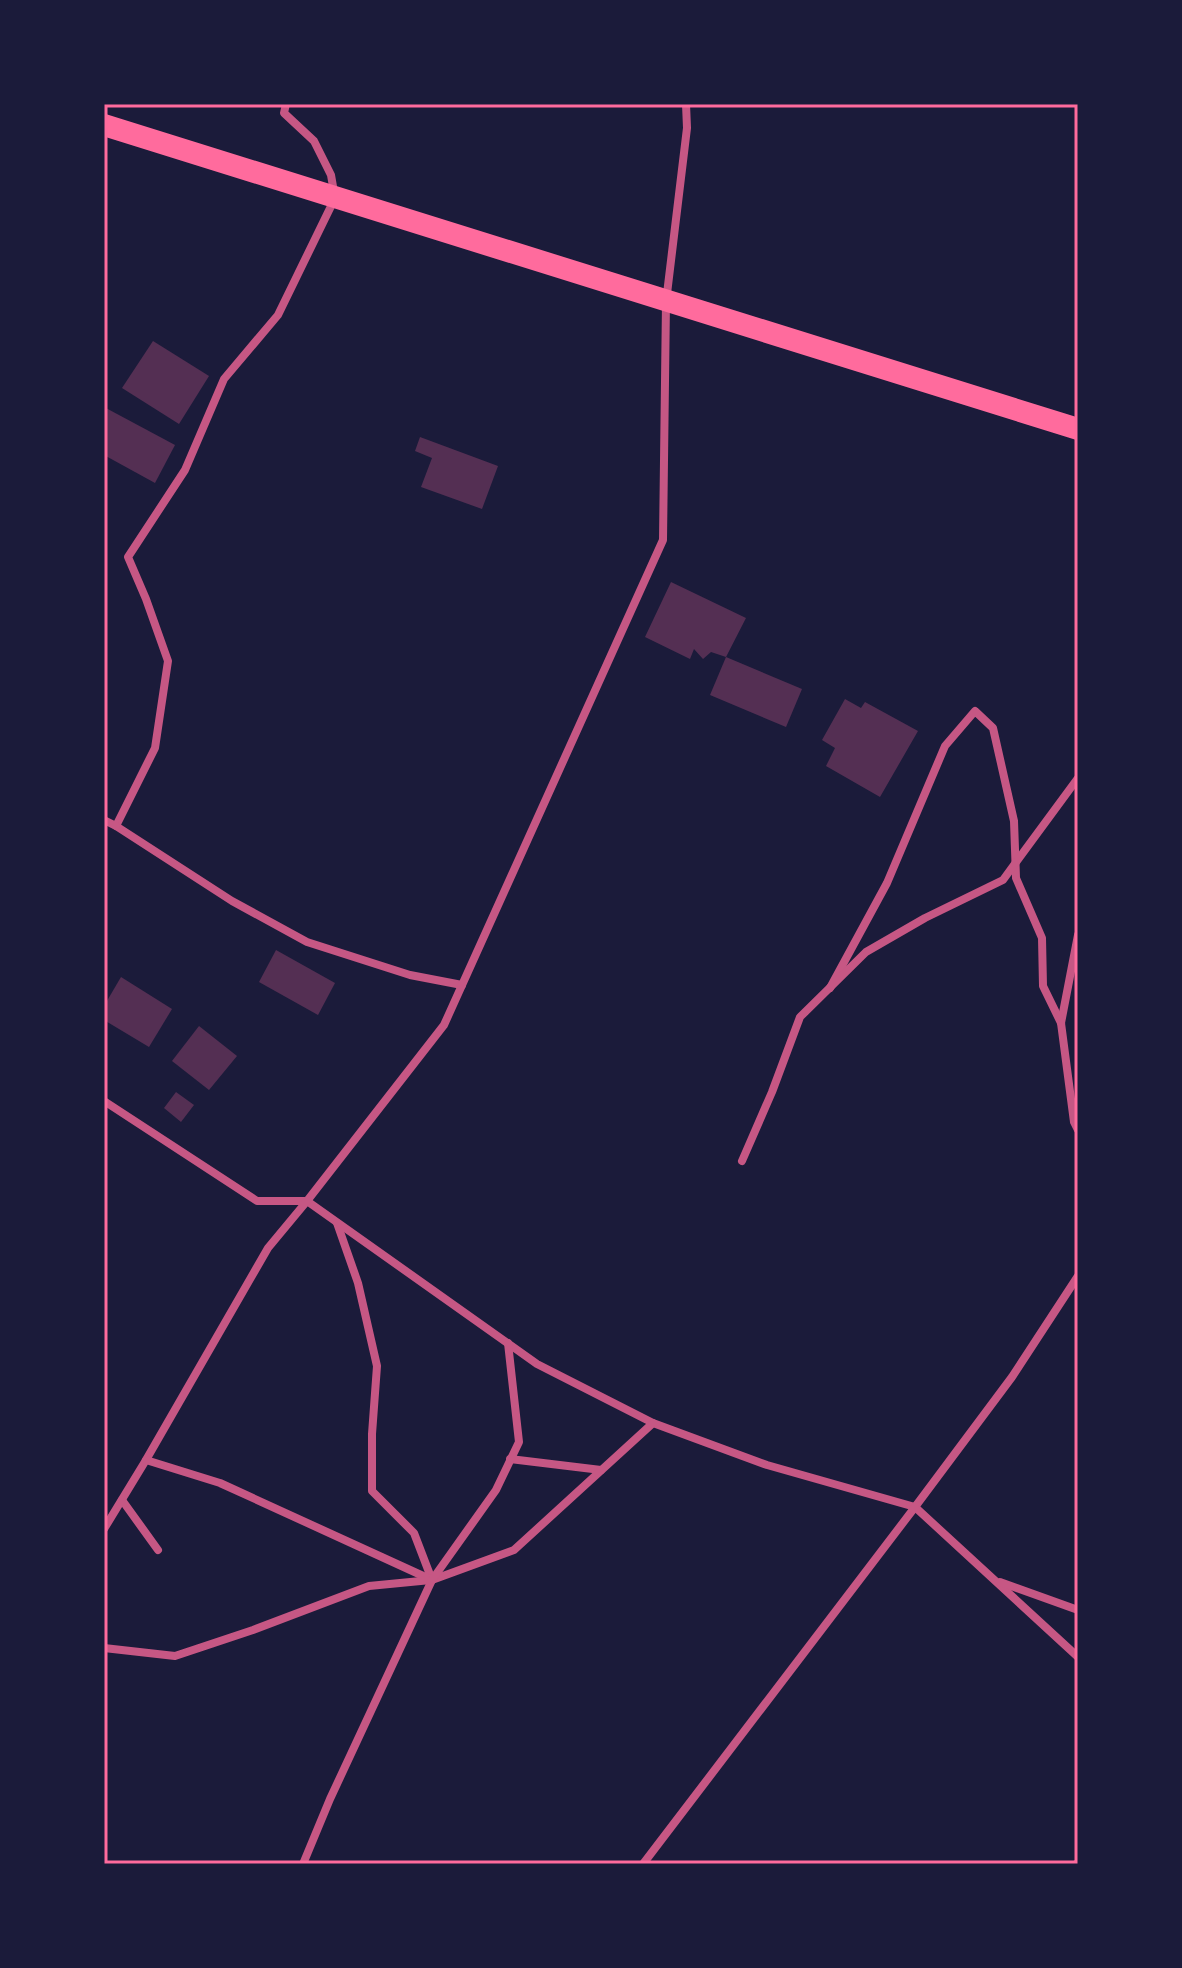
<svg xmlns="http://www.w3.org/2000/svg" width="1182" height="1968" font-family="'Alegreya Sans',sans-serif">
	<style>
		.building { fill: #542f53 }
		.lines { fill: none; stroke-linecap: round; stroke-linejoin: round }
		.minor { stroke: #c65784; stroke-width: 8 }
		.trunk { stroke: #ff6b9d; stroke-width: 22 }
		.neatline { fill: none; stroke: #ff6b9d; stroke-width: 3 }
	</style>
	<rect width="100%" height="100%" fill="#1b1b3a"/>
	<!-- building -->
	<g class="building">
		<polygon points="153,341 209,376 179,424 122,388"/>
		<polygon points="104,407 175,445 155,483 104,455"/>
		<polygon points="420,437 498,466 482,509 421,487 432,458 415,451"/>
		<polygon points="671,582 746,618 726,657 711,652 703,659 694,649 690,659 645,637"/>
		<polygon points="726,657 802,689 786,727 710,695"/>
		<polygon points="845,699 861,708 865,702 918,731 880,797 826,766 835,748 822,740"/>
		<polygon points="276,950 335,983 318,1015 259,982"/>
		<polygon points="121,977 172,1009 149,1047 104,1020 104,1006"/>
		<polygon points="199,1026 237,1056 209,1090 172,1061"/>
		<polygon points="176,1092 194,1105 181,1122 164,1108"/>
	</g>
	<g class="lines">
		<!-- minor -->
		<g class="minor">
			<polyline points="286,104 284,113 314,141 331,175 335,198 278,315 224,379 185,470 128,557 146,599 168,661 155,748 116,826 232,901 307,942 410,975 462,985"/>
			<polyline points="104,820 116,826"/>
			<polyline points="1078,935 1061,1023 1074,1122 1078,1130"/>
			<polyline points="830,988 887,883 945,746 975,711 993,728 1014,821 1016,878 1042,938 1043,986 1061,1023"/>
			<polyline points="104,1101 257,1201 307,1201 537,1364 653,1423"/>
			<polyline points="742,1161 772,1092 800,1017 866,952 925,918 1003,880 1078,778"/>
			<polyline points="337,1223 358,1283 377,1366 372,1434 372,1491 414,1533 432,1580"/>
			<polyline points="510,1459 601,1470"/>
			<polyline points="146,1460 268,1248 307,1201 444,1025 663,540 666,302 687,128 686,104"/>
			<polyline points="122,1500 158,1550"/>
			<polyline points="104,1529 146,1460 220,1483 432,1580 514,1550 653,1423 767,1465 915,1507 1078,1657"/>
			<polyline points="1000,1582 1078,1610"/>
			<polyline points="104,1648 175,1656 253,1630 369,1586 431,1580"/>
			<polyline points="303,1864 330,1799 432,1580 496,1490 519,1442 508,1343"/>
			<polyline points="643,1864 915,1507 1012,1377 1078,1276"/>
			<polyline points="1076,1864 1078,1863"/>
		</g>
		<!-- trunk -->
		<polyline class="trunk" points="104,125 1078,429"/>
	</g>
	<!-- border -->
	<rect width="1182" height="1968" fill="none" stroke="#1b1b3a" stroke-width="212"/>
	<rect x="106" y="106" width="970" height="1756" class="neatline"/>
</svg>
